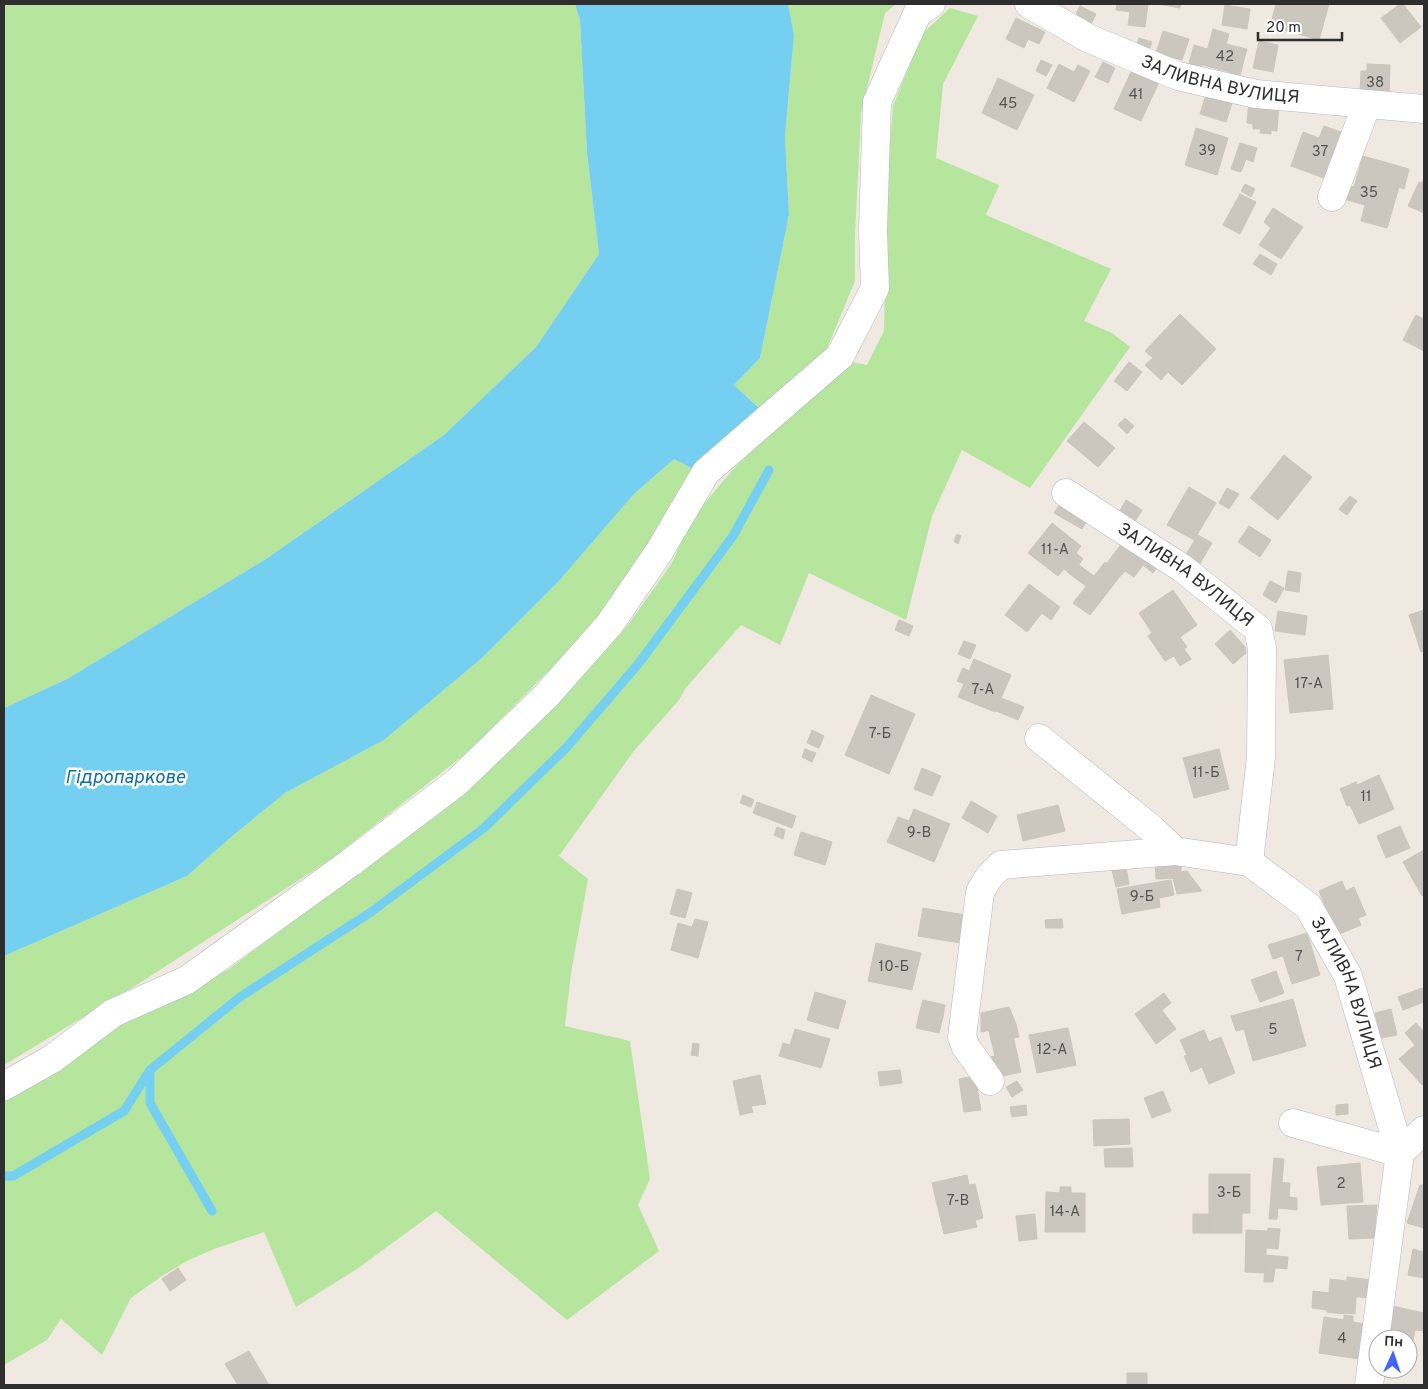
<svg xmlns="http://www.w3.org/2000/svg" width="1428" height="1389" font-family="Overpass,sans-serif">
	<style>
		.green { fill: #b6e59e }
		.water { fill: #75cff0 }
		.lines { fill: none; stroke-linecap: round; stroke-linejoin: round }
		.stream { stroke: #75cff0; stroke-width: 9 }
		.building { fill: #cbc7bf; stroke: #cbc5ba }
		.minor-casing { stroke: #b4b7c1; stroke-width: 29 }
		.minor { stroke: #fff; stroke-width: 28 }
		.labels { text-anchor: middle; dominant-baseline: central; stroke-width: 5; stroke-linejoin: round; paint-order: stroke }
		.number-label { font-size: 15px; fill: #555452 }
		.street-label { font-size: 18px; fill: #2e2e2e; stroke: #fff }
		.water-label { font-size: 19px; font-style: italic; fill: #0d6fa3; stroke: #fff }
	</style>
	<rect width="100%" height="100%" fill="#efe9e1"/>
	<!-- green -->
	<g class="green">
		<polygon points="4,4 575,4 580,20 587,153 599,254 536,347 444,435 266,559 67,679 4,708"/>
		<polygon points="788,4 896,4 885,13 861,113 855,236 855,281 826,351 760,409 734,385 760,358 789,215 785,136 794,35"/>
		<polygon points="950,8 978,16 943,84 936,158 999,185 986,215 1111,269 1084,321 1112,333 1130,347 1030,488 962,450 932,516 906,620 809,573 780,645 741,625 685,689 679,700 633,752 559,856 588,879 571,973 565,1026 630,1041 650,1179 638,1205 659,1251 567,1320 436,1211 357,1269 296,1307 264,1232 214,1249 187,1261 162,1276 131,1298 102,1355 61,1319 47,1340 4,1365 4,1102 53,1068 120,1018 178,997 229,969 482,778 540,722 628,625 672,563 691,519 736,466 801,406 846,361 867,365 884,331 888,170 893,106 922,34"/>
		<polygon points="674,459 695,470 657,538 588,631 469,751 333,858 138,984 4,1065 4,956 187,876 230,838 285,793 384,740 482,658 558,582 634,494"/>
	</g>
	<!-- water -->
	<polygon class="water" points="575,4 788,4 794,35 785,136 789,215 760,358 734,385 760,409 695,470 674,459 634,494 558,582 482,658 384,740 285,793 230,838 187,876 4,956 4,708 67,679 266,559 444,435 536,347 599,254 587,153 580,20"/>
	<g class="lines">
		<!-- stream -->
		<g class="stream">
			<polyline points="150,1071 150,1103 212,1211"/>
			<polyline points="4,1176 13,1176 124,1111 150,1070 240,997 371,912 484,828 566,748 639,663 733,536 769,470"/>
		</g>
	</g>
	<!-- building -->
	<g class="building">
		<polygon points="1117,4 1148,4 1145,27 1128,25 1130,12 1116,10"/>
		<polygon points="1158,4 1181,4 1180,8"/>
		<polygon points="1276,4 1329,4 1319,40 1270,26"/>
		<polygon points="1400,4 1403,4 1421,27 1400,43 1381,18"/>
		<polygon points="1225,5 1250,9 1247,29 1222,25"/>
		<polygon points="1080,6 1096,14 1090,26 1074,19"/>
		<polygon points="1016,18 1045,32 1039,44 1028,39 1024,48 1006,39"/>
		<polygon points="1213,29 1229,34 1226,44 1247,49 1240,75 1203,65"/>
		<polygon points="1163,31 1189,39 1182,60 1156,53"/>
		<polygon points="1139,38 1152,42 1148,54 1135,51"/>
		<polygon points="1259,41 1278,45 1273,72 1253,68"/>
		<polygon points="1194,45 1207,49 1200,74 1187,70"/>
		<polygon points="1041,60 1052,65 1046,76 1036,71"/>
		<polygon points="1103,62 1115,68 1108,83 1095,77"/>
		<polygon points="1059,64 1074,72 1078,65 1090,71 1074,102 1047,88"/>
		<polygon points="1367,64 1390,65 1389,95 1360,94 1361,71 1367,71"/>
		<polygon points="1132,70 1159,82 1141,121 1114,109"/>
		<polygon points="998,78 1034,95 1017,130 982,113"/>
		<polygon points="1206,95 1232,103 1226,122 1200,114"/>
		<polygon points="1249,101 1279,103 1277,131 1271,130 1271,134 1260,133 1261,129 1253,129 1253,124 1247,123"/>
		<polygon points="1324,126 1349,135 1332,181 1291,166 1303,132 1319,138"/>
		<polygon points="1196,128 1228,138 1217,175 1185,165"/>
		<polygon points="1240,143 1257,148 1253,162 1246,159 1241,172 1231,169"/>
		<polygon points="1363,156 1409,169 1404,189 1399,187 1387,228 1361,221 1365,205 1340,198 1344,184 1354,187"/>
		<polygon points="1424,179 1424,213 1408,206 1419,182 1422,183"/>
		<polygon points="1245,184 1255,189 1251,197 1241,191"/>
		<polygon points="1240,194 1256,202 1240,234 1223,225"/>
		<polygon points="1273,208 1303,227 1281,259 1259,245 1271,228 1264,222"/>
		<polygon points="1260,254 1277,264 1271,275 1253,264"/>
		<polygon points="1180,314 1216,349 1182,385 1168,372 1161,380 1145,365 1153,358 1145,351"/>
		<polygon points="1416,315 1424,319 1424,351 1403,340"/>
		<polygon points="1129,362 1142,372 1127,391 1114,381"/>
		<polygon points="1125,418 1134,426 1127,434 1118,425"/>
		<polygon points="1084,422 1115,448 1098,467 1067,441"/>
		<polygon points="1284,455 1312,477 1278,520 1250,498"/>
		<polygon points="1189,487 1216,503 1194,540 1167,525"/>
		<polygon points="1227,488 1239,494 1229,509 1219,503"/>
		<polygon points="1350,496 1357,501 1347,515 1339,509"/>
		<polygon points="1126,500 1142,510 1134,523 1118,514"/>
		<polygon points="1059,505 1087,520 1082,529 1054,513"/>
		<polygon points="1052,523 1081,546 1076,553 1083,559 1071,575 1064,569 1058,576 1028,553"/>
		<polygon points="1249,526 1271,540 1260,557 1238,542"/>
		<polygon points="957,534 961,536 958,544 954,541"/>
		<polygon points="1198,535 1212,543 1199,565 1185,556"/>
		<polygon points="1122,543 1137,555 1122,575 1107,563"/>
		<polygon points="1142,548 1161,563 1153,573 1143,565 1134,577 1125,571"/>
		<polygon points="1105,562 1121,575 1090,615 1073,603"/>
		<polygon points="1079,565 1094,576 1086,586 1071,575"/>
		<polygon points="1288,571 1301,573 1299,592 1285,590"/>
		<polygon points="1270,581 1284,588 1276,603 1263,595"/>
		<polygon points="1029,584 1060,607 1051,620 1042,613 1027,632 1005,615"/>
		<polygon points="1173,590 1197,625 1180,637 1187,647 1184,649 1191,659 1180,666 1174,656 1165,661 1148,636 1152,633 1139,613"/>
		<polygon points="1424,610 1424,651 1421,652 1409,615"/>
		<polygon points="1278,611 1307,616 1305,635 1275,631"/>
		<polygon points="899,620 913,626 909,636 895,630"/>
		<polygon points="1230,630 1245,647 1246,653 1233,664 1215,644"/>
		<polygon points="964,641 976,645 970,659 958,654"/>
		<polygon points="1328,655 1333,709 1290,713 1284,660"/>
		<polygon points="974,659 1011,675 995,712 958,697 964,684 957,681 963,668 969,671"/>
		<polygon points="871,695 915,714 889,774 845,755"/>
		<polygon points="1001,698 1024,707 1018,720 996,711"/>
		<polygon points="812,730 824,736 819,748 807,743"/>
		<polygon points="805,749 816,753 812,762 802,757"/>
		<polygon points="1219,749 1229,789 1194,798 1183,758"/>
		<polygon points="922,768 941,776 932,796 914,789"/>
		<polygon points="1379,775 1394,809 1359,824 1350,805 1347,806 1340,789 1356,782 1357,785"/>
		<polygon points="743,795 754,800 751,807 740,803"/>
		<polygon points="971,801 997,816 988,833 962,818"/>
		<polygon points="757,802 796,816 792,828 753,813"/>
		<polygon points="1058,805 1065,831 1023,841 1017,815"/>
		<polygon points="914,809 950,824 934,862 887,842 898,817 909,821"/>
		<polygon points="1400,826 1410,848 1386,858 1377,836"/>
		<polygon points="777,827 785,830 783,839 774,835"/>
		<polygon points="801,832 832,842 825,865 794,855"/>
		<polygon points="1424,850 1424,894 1422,896 1403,862"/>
		<polygon points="1155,861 1181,861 1181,878 1156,879"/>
		<polygon points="1126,867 1129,884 1116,887 1112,870"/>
		<polygon points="1187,871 1202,891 1177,894 1173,878 1181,878 1181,872"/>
		<polygon points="1171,880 1174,895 1159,898 1160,907 1122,914 1117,889"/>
		<polygon points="1342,881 1346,891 1354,887 1366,915 1358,918 1361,925 1337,935 1319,891"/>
		<polygon points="677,889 692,893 685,918 670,914"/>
		<polygon points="923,908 965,915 961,943 918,936"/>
		<polygon points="695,919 708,922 698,958 671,950 678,923 692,927"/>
		<polygon points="1062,919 1063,928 1046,928 1045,920"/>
		<polygon points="1307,933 1320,975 1292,984 1283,956 1273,959 1268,945"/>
		<polygon points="876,943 921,953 912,990 868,981"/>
		<polygon points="1276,971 1284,993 1260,1002 1251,980"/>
		<polygon points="1422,988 1424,995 1424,1002 1403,1010 1398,997"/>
		<polygon points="815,992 846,1001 838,1029 807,1020"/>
		<polygon points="1164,993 1171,1003 1162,1010 1176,1029 1156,1044 1135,1014"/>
		<polygon points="1293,999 1306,1046 1253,1061 1244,1029 1236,1031 1231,1016"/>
		<polygon points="923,1000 945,1005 943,1017 920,1011"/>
		<polygon points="1009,1007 1016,1024 1019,1037 1013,1038 1011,1026 981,1032 981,1013"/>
		<polygon points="1391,1009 1397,1035 1381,1038 1375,1013"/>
		<polygon points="920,1011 943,1017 939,1033 916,1028"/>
		<polygon points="1416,1023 1424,1032 1424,1083 1422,1085 1399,1059 1415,1045 1405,1033"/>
		<polygon points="1011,1026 1021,1072 994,1078 990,1057 995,1056 989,1031"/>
		<polygon points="1068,1028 1076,1065 1037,1073 1029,1035"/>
		<polygon points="795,1029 830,1039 821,1068 779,1056 783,1043 790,1045"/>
		<polygon points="1204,1030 1209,1042 1194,1048 1196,1052 1187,1055 1180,1040"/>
		<polygon points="1221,1037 1235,1073 1209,1084 1202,1067 1191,1072 1184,1056 1196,1052 1194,1048"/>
		<polygon points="693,1043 699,1044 698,1056 691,1055"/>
		<polygon points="900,1070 902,1083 880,1086 878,1072"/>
		<polygon points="760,1075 766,1104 751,1106 753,1112 740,1115 733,1081"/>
		<polygon points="975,1076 981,1110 964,1112 959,1079"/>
		<polygon points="1017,1081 1023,1090 1012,1097 1006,1087"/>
		<polygon points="1163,1091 1171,1111 1152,1118 1144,1098"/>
		<polygon points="1348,1104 1348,1114 1336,1115 1336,1105"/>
		<polygon points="1026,1105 1027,1115 1012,1117 1010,1107"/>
		<polygon points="1129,1119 1130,1144 1094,1146 1093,1120"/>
		<polygon points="1132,1148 1133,1167 1105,1167 1104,1149"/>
		<polygon points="1274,1158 1284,1159 1282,1182 1272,1182"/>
		<polygon points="1360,1163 1363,1202 1321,1205 1317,1167"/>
		<polygon points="1209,1174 1250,1174 1250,1213 1242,1213 1242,1233 1209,1233"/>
		<polygon points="967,1175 969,1185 975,1184 983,1218 975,1220 977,1227 944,1234 932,1183"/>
		<polygon points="1272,1182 1290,1183 1289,1197 1297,1198 1297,1210 1270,1207"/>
		<polygon points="1420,1185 1424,1185 1424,1228 1407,1223"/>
		<polygon points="1060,1187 1071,1187 1071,1193 1085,1193 1085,1232 1045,1232 1046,1192 1060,1193"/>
		<polygon points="1377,1205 1374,1238 1349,1239 1347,1206"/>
		<polygon points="1270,1207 1278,1208 1277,1219 1269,1219"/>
		<polygon points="1035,1214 1037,1239 1019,1241 1016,1216"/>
		<rect x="1193" y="1214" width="16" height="19"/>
		<polygon points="1268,1228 1280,1229 1278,1249 1266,1248"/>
		<polygon points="1246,1230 1267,1231 1265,1273 1245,1272"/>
		<polygon points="1413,1249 1424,1252 1424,1278 1408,1275"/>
		<polygon points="1266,1255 1288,1257 1287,1269 1265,1267"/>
		<polygon points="1265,1267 1275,1268 1273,1282 1264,1282"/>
		<polygon points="178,1268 186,1280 170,1291 162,1279"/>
		<polygon points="1347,1277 1372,1280 1371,1298 1345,1296 1344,1314 1327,1312 1327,1310 1312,1308 1313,1291 1329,1293 1330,1279 1347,1281"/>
		<polygon points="1345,1296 1356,1297 1355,1314 1344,1313"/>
		<polygon points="1392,1306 1424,1313 1424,1331 1415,1330 1411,1350 1408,1349 1408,1339 1386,1339"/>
		<polygon points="1344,1315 1353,1316 1353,1322 1364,1324 1359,1359 1319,1353 1324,1317 1344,1320"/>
		<polygon points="249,1351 269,1385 238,1385 225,1364"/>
		<rect x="1127" y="1373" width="20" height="12"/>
	</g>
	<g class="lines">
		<defs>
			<g id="minor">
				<path id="s1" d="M1029 4 1088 38 1178 76 1256 94 1424 109"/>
				<polyline points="1332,197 1367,104"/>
				<path id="s2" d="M1066 493 1182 568 1258 629 1262 648 1261 757 1249 862"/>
				<path id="s3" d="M1039 738 1152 829 1175 851 1249 862 1308 906 1348 976 1400 1153"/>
				<polyline points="990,1081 966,1047 962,1037 980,892 989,877 1001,865 1175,851"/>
				<polyline points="4,1086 52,1059 113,1013 187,980 350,863 457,782 546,696 609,625 659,552 706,472 840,356 875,288 873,231 877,102 918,12 931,4"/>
				<polyline points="1293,1123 1400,1153"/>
				<polyline points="1369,1385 1400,1153 1424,1130"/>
			</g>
		</defs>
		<!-- minor casing -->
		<use href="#minor" class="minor-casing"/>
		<!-- minor -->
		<use href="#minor" class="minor"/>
	</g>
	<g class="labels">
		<!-- number labels -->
		<g class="number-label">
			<text x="1225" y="57">42</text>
			<text x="1375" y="83">38</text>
			<text x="1136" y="95">41</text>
			<text x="1008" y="104">45</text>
			<text x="1207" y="151">39</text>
			<text x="1320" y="152">37</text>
			<text x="1369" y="193">35</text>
			<text x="1055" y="550">11-А</text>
			<text x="1309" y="684">17-А</text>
			<text x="983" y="690">7-А</text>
			<text x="880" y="734">7-Б</text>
			<text x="1206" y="773">11-Б</text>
			<text x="1366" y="797">11</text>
			<text x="919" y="833">9-В</text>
			<text x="1142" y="897">9-Б</text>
			<text x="1299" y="957">7</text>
			<text x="894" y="967">10-Б</text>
			<text x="1273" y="1030">5</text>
			<text x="1052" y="1050">12-А</text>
			<text x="1341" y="1184">2</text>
			<text x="1229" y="1193">3-Б</text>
			<text x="958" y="1201">7-В</text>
			<text x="1065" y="1212">14-А</text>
			<text x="1342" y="1339">4</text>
		</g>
		<!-- street labels -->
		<g class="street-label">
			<text stroke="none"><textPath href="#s1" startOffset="208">ЗАЛИВНА ВУЛИЦЯ</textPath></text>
			<text stroke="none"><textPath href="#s2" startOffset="145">ЗАЛИВНА ВУЛИЦЯ</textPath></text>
			<text stroke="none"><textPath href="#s3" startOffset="421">ЗАЛИВНА ВУЛИЦЯ</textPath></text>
		</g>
		<!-- water labels -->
		<g class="water-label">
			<text x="125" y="778">Гідропаркове</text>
		</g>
	</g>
	<!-- border -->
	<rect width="1428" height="1389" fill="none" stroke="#2e2e2e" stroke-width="10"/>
	<!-- north arrow -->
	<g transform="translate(1393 1354) rotate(3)"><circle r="24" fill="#ffffff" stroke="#ababab"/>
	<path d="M0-4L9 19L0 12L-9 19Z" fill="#4264fb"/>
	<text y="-8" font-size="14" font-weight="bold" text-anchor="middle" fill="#2e2e2e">Пн</text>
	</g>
	<!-- scale -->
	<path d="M1258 32v8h84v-8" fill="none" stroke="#2e2e2e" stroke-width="2.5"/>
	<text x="1266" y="32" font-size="15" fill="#2e2e2e" stroke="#ffffff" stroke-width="4" paint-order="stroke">20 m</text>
</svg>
